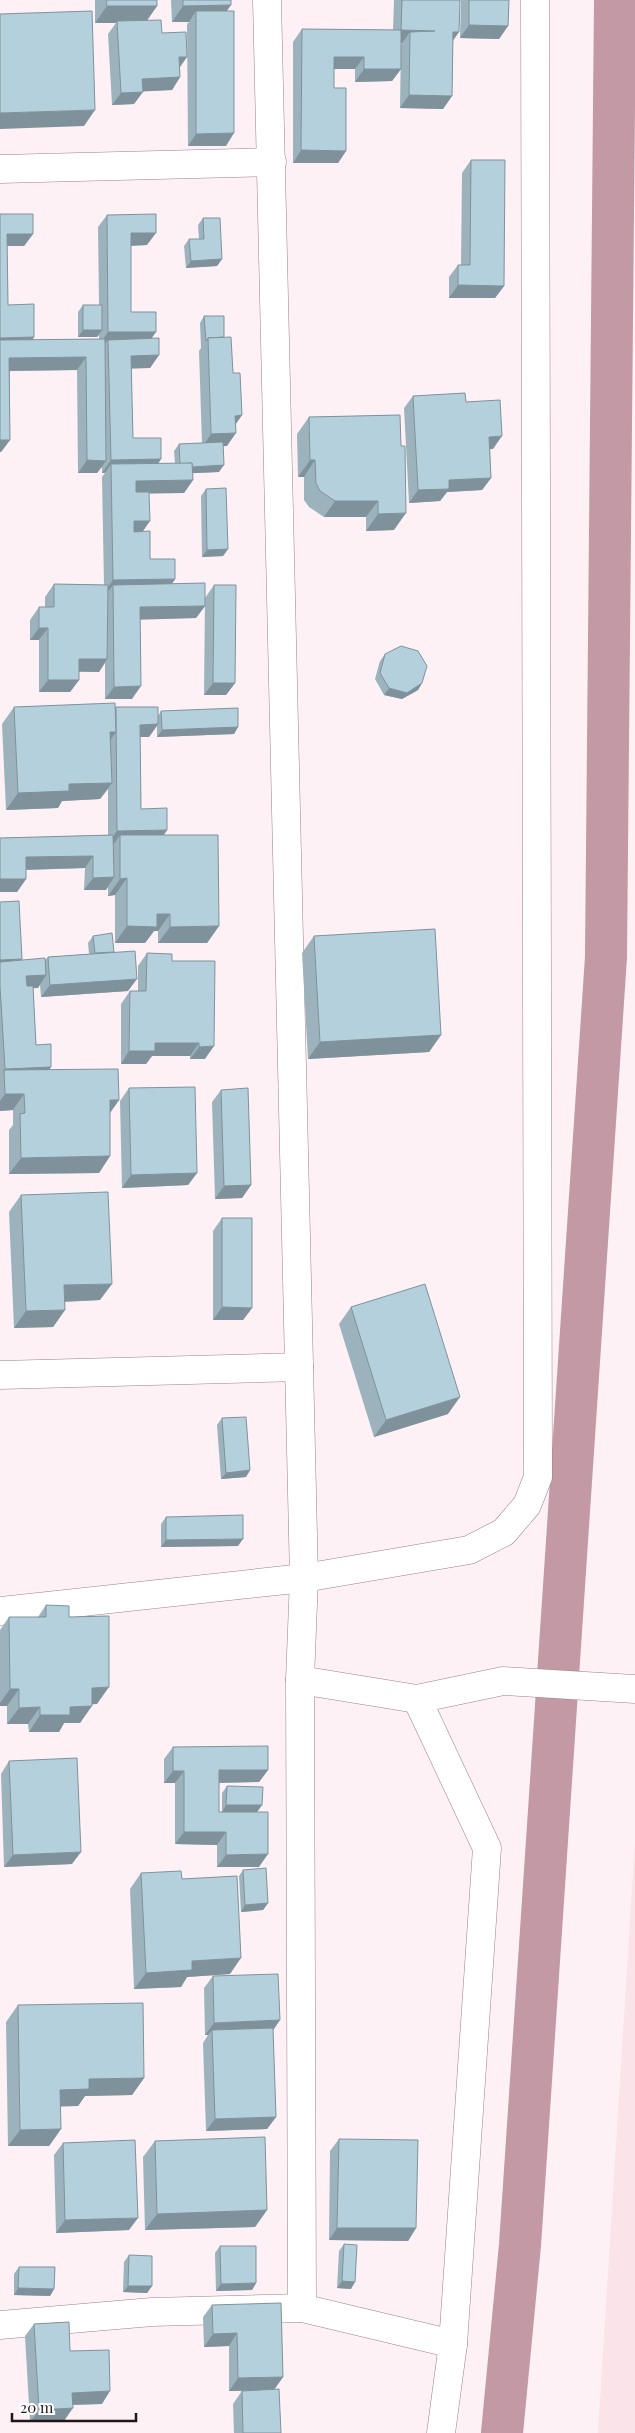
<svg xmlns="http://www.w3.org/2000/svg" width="635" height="2433" font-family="'Playfair Display',serif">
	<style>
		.built { fill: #fae3e9 }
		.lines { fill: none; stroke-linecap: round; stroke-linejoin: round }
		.canal { stroke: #c299a5; stroke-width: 42 }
		.minor-casing { stroke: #9c8189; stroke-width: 29 }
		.minor { stroke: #fff; stroke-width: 28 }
		.wall { fill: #9cb3be }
		.shaded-wall { fill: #7f929b }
		.building { fill: #b5d0dd; stroke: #7f929b }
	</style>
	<rect width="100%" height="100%" fill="#fdf1f5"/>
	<!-- built -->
	<polygon class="built" points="635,1841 635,2433 598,2433"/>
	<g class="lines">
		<!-- canal -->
		<polyline class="canal" points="502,2433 520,2245 606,957 615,0"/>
		<defs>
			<g id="minor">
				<polyline points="267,0 304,1578 300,1680 302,2308"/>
				<polyline points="0,169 272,162"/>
				<polyline points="0,1375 299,1367"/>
				<polyline points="0,1611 304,1578 469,1550 504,1532 527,1505 538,1477 535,0"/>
				<polyline points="300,1680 417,1699 503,1681 635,1689"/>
				<polyline points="417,1699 487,1848 453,2344 441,2433"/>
				<polyline points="0,2325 152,2312 302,2308 453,2344"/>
			</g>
		</defs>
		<!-- minor casing -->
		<use href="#minor" class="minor-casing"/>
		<!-- minor -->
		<use href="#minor" class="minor"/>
	</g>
	<!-- wall -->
	<g class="wall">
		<polygon points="95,0 157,0 157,6 147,20 162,33 180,67 180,77 172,90 143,91 134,104 112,105 108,34 116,23 95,23"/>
		<polygon points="171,0 231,0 231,5 226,11 226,146 188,146 187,24 189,22 172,22"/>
		<polygon points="394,0 460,0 453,41 452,96 443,109 400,108 401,45 402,43 401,43 401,69 392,81 355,82 355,69 334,69 334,88 346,151 338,163 293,163 293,42 302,29 393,30"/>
		<polygon points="461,0 509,0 508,26 499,39 460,38"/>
		<polygon points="471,160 504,286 495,298 449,298 449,277 458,265 461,265 462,173"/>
		<polygon points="0,214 33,234 24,246 7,246 8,305 34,337 33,340 99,339 99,335 97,337 78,337 78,312 83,305 99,305 98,227 107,215 147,245 131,246 131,312 151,339 159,355 150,368 131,368 133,438 161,459 158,464 175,464 174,451 179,444 202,443 199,351 201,348 200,323 204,316 224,337 233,373 242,415 235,425 227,446 223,446 219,472 192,473 193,480 184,493 149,493 142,532 150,559 175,579 172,584 205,606 196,618 140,619 132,699 105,699 105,663 99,672 79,672 79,680 70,692 39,692 39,640 30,640 30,620 39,607 45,607 45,597 54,584 104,585 102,477 105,473 102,473 102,467 97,473 78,473 77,370 10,371 10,440 1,452"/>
		<polygon points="203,218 222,259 217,266 186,268 184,246 189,239 199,239 198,225"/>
		<polygon points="413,396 466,402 493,449 490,449 491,478 482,490 447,492 440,501 409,503 404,408"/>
		<polygon points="400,415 394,530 366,531 366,517 324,517 309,507 304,500 304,477 298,477 297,434 309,417"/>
		<polygon points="206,489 228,549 223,556 202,557 201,496"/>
		<polygon points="214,585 235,683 226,695 204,695 205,598"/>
		<polygon points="385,654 422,683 418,690 402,699 384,695 375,679 380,661"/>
		<polygon points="14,707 115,709 116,707 158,716 161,711 238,727 234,734 157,737 157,726 149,737 140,737 141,809 167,830 164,835 219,926 207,943 158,943 158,931 154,931 145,943 115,943 115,895 108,896 108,886 106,890 84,890 85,868 26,870 26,879 17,892 0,892 0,838 108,835 108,789 100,799 62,801 58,808 6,810 2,724"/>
		<polygon points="0,902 22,959 21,960 45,960 48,957 89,954 88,943 93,936 114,952 128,991 41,997 40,984 38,988 33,988 36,1045 51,1067 49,1070 119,1100 110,1113 110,1156 99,1173 9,1174 9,1130 13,1125 13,1110 0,1111"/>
		<polygon points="314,936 441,1035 429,1052 308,1059 302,953"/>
		<polygon points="147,953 172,961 205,1059 190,1059 190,1056 152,1056 146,1064 121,1064 121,1004 130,991 138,991 138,966"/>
		<polygon points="129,1088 197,1173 188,1185 122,1188 120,1101"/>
		<polygon points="221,1090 251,1185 242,1198 215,1199 212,1102"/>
		<polygon points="21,1195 100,1300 65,1302 65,1310 53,1327 14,1328 9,1212"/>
		<polygon points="222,1218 252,1308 243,1320 213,1320 213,1231"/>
		<polygon points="351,1307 448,1414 374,1437 339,1324"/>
		<polygon points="222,1418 250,1470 246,1477 221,1479 217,1425"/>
		<polygon points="166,1517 238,1546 161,1547 161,1524"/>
		<polygon points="46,1605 69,1617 97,1704 92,1704 80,1723 64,1723 59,1732 29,1732 28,1724 7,1724 7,1706 0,1706 0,1630 9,1617 38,1617"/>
		<polygon points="173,1747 268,1770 259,1782 219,1783 219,1812 259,1867 217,1867 217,1845 175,1844 175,1783 164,1783 164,1759"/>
		<polygon points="9,1761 72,1864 4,1867 1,1774"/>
		<polygon points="227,1786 262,1805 257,1812 222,1812 222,1793"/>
		<polygon points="243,1870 268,1903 263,1910 241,1912 239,1876"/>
		<polygon points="141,1873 182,1879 230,1974 187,1977 181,1987 134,1989 130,1889"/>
		<polygon points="213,1976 280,2020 273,2030 276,2117 267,2129 206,2131 203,2043 208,2035 205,2035 204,1988"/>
		<polygon points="18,2005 144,2078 132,2095 85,2096 78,2106 60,2106 61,2129 49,2146 8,2146 6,2022"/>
		<polygon points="339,2139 416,2228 408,2241 329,2240 330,2151"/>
		<polygon points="155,2141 267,2210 255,2227 145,2230 143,2157"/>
		<polygon points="63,2143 129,2230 56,2233 54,2155"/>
		<polygon points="344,2244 351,2289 337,2288 339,2251"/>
		<polygon points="220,2246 256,2283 252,2290 216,2291 215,2253"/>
		<polygon points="129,2255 152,2286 147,2293 123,2292 124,2262"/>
		<polygon points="19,2267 54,2289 50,2296 14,2295 14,2274"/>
		<polygon points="212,2305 283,2377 274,2389 281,2433 234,2433 233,2404 242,2391 254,2390 229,2391 229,2346 204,2347 203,2317"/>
		<polygon points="34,2324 70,2351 102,2404 72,2405 64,2421 30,2422 25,2336"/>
	</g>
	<!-- shaded-wall -->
	<g class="shaded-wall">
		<polygon points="231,5 219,22 196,11 189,22 172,22 183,6"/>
		<polygon points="107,6 157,6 146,22 117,21 116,23 95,23"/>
		<polygon points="469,25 508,26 499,39 460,38"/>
		<polygon points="401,30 435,31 410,32 402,43 393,43"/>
		<polygon points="453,32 459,32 450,45"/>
		<polygon points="179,57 187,57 178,70"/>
		<polygon points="334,57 364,57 355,69 325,69"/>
		<polygon points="364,69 401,69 392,81 355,82"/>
		<polygon points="180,77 172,90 133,92 142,79"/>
		<polygon points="143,92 134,104 112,105 121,93"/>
		<polygon points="409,95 452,96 443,109 400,108"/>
		<polygon points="95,110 84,126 0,129 0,113"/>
		<polygon points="234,133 226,146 188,146 196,134"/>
		<polygon points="301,150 346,151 338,163 293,163"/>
		<polygon points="131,233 156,233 147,245 122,246"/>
		<polygon points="7,234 33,234 24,246 0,246"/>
		<polygon points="222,259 217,266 186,268 191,261"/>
		<polygon points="458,285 504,286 495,298 449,298"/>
		<polygon points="83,330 102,330 97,337 78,337"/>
		<polygon points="108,332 156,332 147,345 108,340 104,345 99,345"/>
		<polygon points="34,337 25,350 0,350 0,338"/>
		<polygon points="159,355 150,368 122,369 131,356"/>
		<polygon points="86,357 77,370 1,371 9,358"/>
		<polygon points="242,415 233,428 235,416"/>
		<polygon points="236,433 227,446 202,447 211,434"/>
		<polygon points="502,436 493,449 480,450 489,437"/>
		<polygon points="0,440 10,440 1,452 0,452"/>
		<polygon points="161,459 152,472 111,464 105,473 102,473 111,460"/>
		<polygon points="87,460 106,461 97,473 78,473"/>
		<polygon points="310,460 315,460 304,477 298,477"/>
		<polygon points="224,465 219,472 175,474 180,467"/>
		<polygon points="491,478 482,490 447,492 440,501 409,503 418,490 449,480"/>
		<polygon points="193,480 184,493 127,494 136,481"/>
		<polygon points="335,501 378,501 366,517 324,517"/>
		<polygon points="406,513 394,530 366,531 378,514"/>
		<polygon points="134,521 150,521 141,534 125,534"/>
		<polygon points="228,549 223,556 202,557 207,550"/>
		<polygon points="175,579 166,591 113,585 107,593 104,593 113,580"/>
		<polygon points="205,606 196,618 131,620 140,607"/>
		<polygon points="39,628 48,628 39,640 30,640"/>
		<polygon points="79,659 107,659 99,672 70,671"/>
		<polygon points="48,680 79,680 70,692 39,692"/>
		<polygon points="213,683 235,683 226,695 204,695"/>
		<polygon points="422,683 418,690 402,699 384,695 389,688"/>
		<polygon points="141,686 132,699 105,699 114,687"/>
		<polygon points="158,724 149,737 131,737 140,725"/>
		<polygon points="238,727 234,734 157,737 162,730"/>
		<polygon points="110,732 116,732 104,749"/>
		<polygon points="112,783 100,799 62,801 58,808 6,810 18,793 69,784"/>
		<polygon points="167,830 158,843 120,835 114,844 108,844 117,831"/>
		<polygon points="93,856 85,868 17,870 26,857"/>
		<polygon points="114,877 106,890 84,890 93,878"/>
		<polygon points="127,878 115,895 108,896 120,879"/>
		<polygon points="0,879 26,879 17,892 0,892"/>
		<polygon points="157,914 170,914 158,931 154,931 145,943 115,943 127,926"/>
		<polygon points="219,926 207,943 158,943 170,927"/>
		<polygon points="22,959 17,966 0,967 0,960"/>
		<polygon points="46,975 38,988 18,989 26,976"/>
		<polygon points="137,979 128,991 41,997 50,985"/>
		<polygon points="441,1035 429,1052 308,1059 320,1042"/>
		<polygon points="155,1043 199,1043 190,1056 152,1056 146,1064 121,1064 129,1051"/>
		<polygon points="214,1046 205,1059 190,1059 199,1047"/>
		<polygon points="51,1067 43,1079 4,1070 0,1076 5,1069"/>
		<polygon points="5,1094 24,1094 13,1110 0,1111 0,1101"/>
		<polygon points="110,1100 119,1100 107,1117"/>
		<polygon points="110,1156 99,1173 9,1174 21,1158"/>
		<polygon points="197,1173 188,1185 122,1188 131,1175"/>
		<polygon points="251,1185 242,1198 215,1199 224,1186"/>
		<polygon points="112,1284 100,1300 53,1302 64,1285"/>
		<polygon points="222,1307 252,1308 243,1320 213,1320"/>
		<polygon points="65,1310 53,1327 14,1328 26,1311"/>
		<polygon points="460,1397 448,1414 374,1437 386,1420"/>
		<polygon points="250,1470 246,1477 221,1479 226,1473"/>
		<polygon points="243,1539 238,1546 161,1547 166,1540"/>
		<polygon points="109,1687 97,1704 80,1705 92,1688"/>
		<polygon points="10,1689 19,1689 7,1706 0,1706 0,1703"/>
		<polygon points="92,1706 80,1723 64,1723 59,1732 29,1732 40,1715 70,1707"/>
		<polygon points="40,1707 28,1724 7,1724 19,1708"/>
		<polygon points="219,1770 268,1770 259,1782 210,1783"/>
		<polygon points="173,1771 184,1771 175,1783 164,1783"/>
		<polygon points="226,1805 262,1805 257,1812 222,1812"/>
		<polygon points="184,1832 226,1832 217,1845 175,1844"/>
		<polygon points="81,1852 72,1864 4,1867 13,1855"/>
		<polygon points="268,1854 259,1867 217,1867 226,1855"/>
		<polygon points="268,1903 263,1910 241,1912 245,1905"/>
		<polygon points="241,1958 230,1974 187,1977 181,1987 134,1989 146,1973 192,1961"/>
		<polygon points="280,2020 271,2033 212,2030 208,2035 205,2035 214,2023"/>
		<polygon points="144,2078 132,2095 85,2096 78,2106 48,2107 60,2090 89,2079"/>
		<polygon points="276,2117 267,2129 206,2131 215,2119"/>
		<polygon points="61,2129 49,2146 8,2146 20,2130"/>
		<polygon points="267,2210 255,2227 145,2230 157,2214"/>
		<polygon points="138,2218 129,2230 56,2233 65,2220"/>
		<polygon points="337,2228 416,2228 408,2241 329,2240"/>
		<polygon points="342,2281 355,2282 351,2289 337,2288"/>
		<polygon points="256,2283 252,2290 216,2291 221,2284"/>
		<polygon points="128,2286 152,2286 147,2293 123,2292"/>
		<polygon points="18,2288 54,2289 50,2296 14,2295"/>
		<polygon points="237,2333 229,2346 204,2347 213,2334"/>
		<polygon points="283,2377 274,2390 229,2391 238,2378"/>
		<polygon points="110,2391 102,2404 63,2405 72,2393"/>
		<polygon points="73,2408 64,2421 30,2422 39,2410"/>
	</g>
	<!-- building -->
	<g class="building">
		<polygon points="106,0 157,0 157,6 107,6"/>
		<polygon points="183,0 231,0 231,5 183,6"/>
		<polygon points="402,0 460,0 459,32 453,32 452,96 409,95 410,32 435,31 401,30"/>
		<polygon points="469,0 509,0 508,26 469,25"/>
		<polygon points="92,11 95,110 0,113 0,14"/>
		<polygon points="196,11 234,11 234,133 196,134"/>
		<polygon points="161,20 162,33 186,32 187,57 179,57 180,77 142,79 143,92 121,93 117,21"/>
		<polygon points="302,29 401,30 401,69 364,69 364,57 334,57 334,88 346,88 346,151 301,150"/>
		<polygon points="471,160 505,160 504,286 458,285 458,265 470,265"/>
		<polygon points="0,214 33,214 33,234 7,234 8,305 34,304 34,337 0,338"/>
		<polygon points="156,214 156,233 131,233 131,312 156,312 156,332 108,332 107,215"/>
		<polygon points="203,218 220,218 222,259 191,261 189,239 204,239"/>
		<rect x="83" y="305" width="19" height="25"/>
		<polygon points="204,316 224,316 224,337 208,338 206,341"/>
		<polygon points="231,337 233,373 240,373 242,415 235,416 236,433 211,434 208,338"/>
		<polygon points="159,338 159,355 131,356 133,438 161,438 161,459 111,460 108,340"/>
		<polygon points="105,339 106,461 87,460 86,357 9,358 10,440 0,440 0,340"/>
		<polygon points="465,393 466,402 500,400 502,436 489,437 491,478 449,480 449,489 418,490 413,396"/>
		<polygon points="400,415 401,446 405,446 406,513 378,514 378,501 335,501 320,491 316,483 315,460 310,460 309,417"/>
		<polygon points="223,442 224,465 192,467 192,463 180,464 179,444"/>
		<polygon points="192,463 193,480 136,481 136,492 149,492 150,521 134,521 134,532 150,531 150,559 175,559 175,579 113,580 111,464"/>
		<polygon points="226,488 228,549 207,550 206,489"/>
		<polygon points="205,583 205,606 140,607 141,686 114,687 113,585"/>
		<polygon points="54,584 108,585 107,659 79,659 79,680 48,680 48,628 39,628 39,607 54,607"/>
		<polygon points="214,585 236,585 235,683 213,683"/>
		<polygon points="401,646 418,651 427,666 422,683 407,693 389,688 380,673 385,654"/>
		<polygon points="115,703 116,732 110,732 112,783 69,784 69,791 18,793 14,707"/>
		<polygon points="116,707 158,707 158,724 140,725 141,809 167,808 167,830 117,831"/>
		<polygon points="238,708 238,727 162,730 161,711"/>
		<polygon points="113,835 114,877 93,878 93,856 26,857 26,879 0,879 0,838"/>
		<polygon points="120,835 218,835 219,926 170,927 170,914 157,914 157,927 127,926 127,878 120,879"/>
		<polygon points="19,901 22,959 0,960 0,902"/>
		<polygon points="435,929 441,1035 320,1042 314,936"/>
		<polygon points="112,933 114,952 95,953 93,936"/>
		<polygon points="135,951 137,979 50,985 48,957"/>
		<polygon points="147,953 172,954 172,961 215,961 214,1046 199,1047 199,1043 155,1043 155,1051 129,1051 130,991 146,991"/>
		<polygon points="45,958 46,975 26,976 27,986 33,986 36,1045 51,1044 51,1067 5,1069 0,986 0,962"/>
		<polygon points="118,1069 119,1100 110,1100 110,1156 21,1158 20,1114 25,1113 24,1094 5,1094 4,1070"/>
		<polygon points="195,1087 197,1173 131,1175 129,1088"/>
		<polygon points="248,1088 251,1185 224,1186 221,1090"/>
		<polygon points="108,1192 112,1284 64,1285 65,1310 26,1311 21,1195"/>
		<polygon points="222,1218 252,1218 252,1308 222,1307"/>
		<polygon points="425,1284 460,1397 386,1420 351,1307"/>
		<polygon points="246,1417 250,1470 226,1473 222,1418"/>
		<polygon points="243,1515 243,1539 166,1540 166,1517"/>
		<polygon points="46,1605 69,1606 69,1617 109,1616 109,1687 92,1688 92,1706 70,1707 70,1715 40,1715 40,1707 19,1708 19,1689 10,1689 9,1617 46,1617"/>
		<polygon points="268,1746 268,1770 219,1770 219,1812 268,1812 268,1854 226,1855 226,1832 184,1832 184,1771 173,1771 173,1747"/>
		<polygon points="77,1758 81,1852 13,1855 9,1761"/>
		<polygon points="227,1786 263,1787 262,1805 226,1805"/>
		<polygon points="266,1868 268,1903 245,1905 243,1870"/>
		<polygon points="181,1871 182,1879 237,1876 241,1958 192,1961 192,1970 146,1973 141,1873"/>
		<polygon points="278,1974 280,2020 214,2023 213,1976"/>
		<polygon points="143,2003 144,2078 89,2079 89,2089 60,2090 61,2129 20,2130 18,2005"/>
		<polygon points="273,2028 276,2117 215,2119 212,2030"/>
		<polygon points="265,2137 267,2210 157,2214 155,2141"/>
		<polygon points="339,2139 418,2140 416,2228 337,2228"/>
		<polygon points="135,2140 138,2218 65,2220 63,2143"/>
		<polygon points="344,2244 357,2245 355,2282 342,2281"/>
		<polygon points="220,2246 256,2246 256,2283 221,2284"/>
		<polygon points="129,2255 152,2256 152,2286 128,2286"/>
		<polygon points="19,2267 55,2267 54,2289 18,2288"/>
		<polygon points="281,2303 283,2377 238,2378 237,2333 213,2334 212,2305"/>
		<polygon points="69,2322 70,2351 109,2350 110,2391 72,2393 73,2408 39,2410 34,2324"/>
		<polygon points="279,2389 281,2433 243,2433 242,2391"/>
	</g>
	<!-- scale -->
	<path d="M12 2413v8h124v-8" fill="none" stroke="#201619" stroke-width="2.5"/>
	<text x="20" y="2413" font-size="15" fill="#201619" stroke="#ffffff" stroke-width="4" paint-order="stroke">20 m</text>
</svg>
